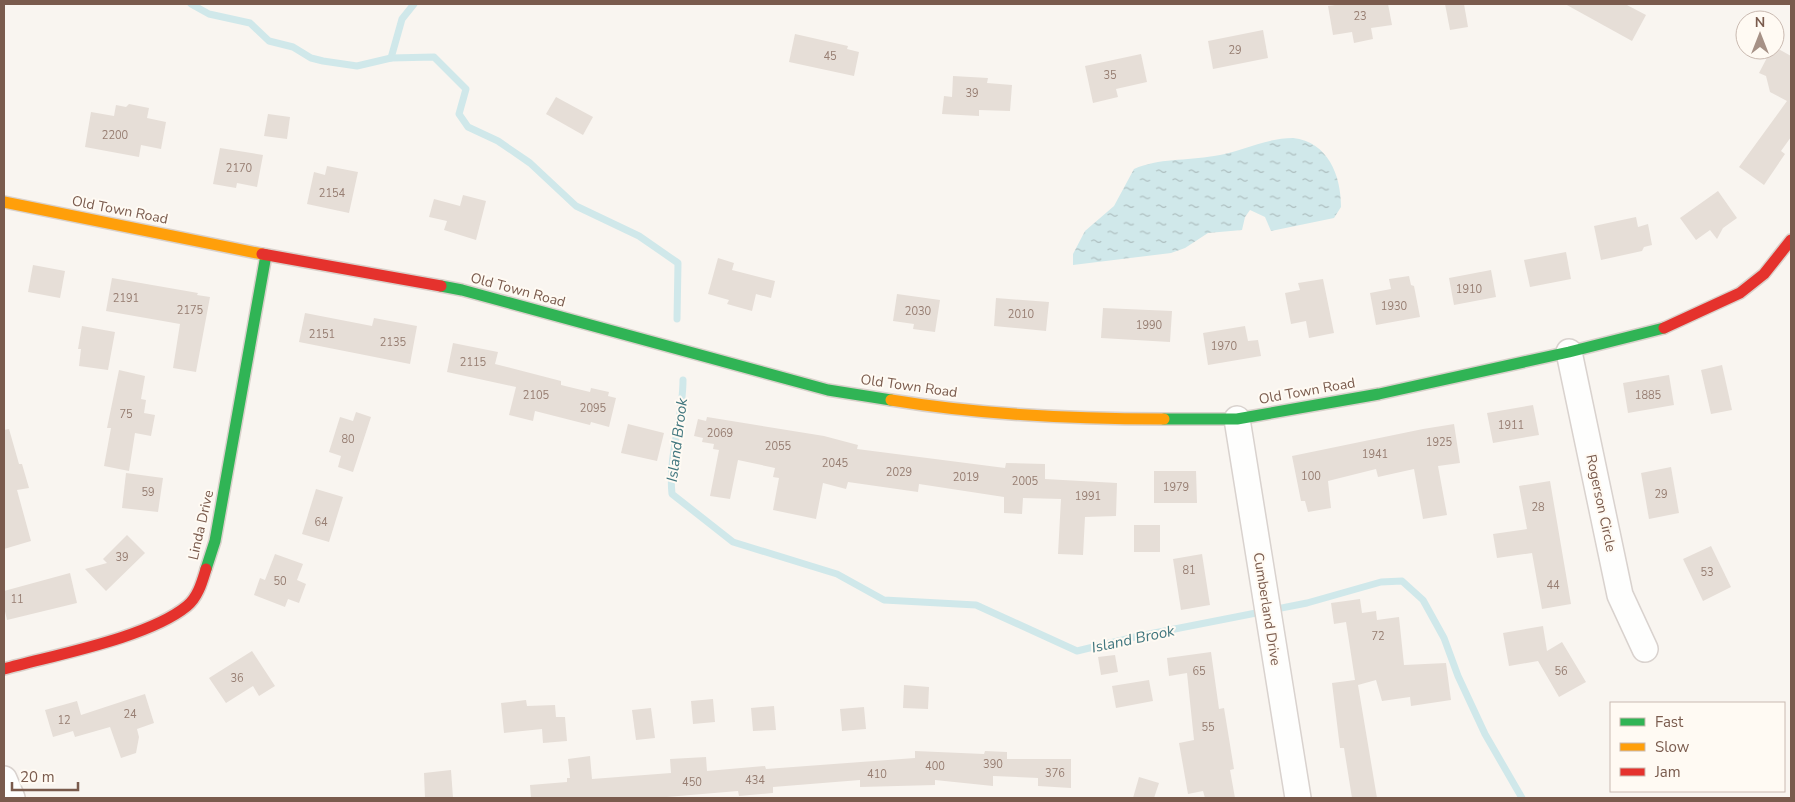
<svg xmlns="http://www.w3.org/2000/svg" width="1795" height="802" font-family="'Nunito Sans',sans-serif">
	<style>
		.water { fill: url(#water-ripples) }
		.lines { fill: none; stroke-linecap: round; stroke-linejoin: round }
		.stream { stroke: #d0e8ea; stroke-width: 7 }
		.building { fill: #e6ded7 }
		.street-casing { stroke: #d9d2ce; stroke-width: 28 }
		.fast-casing { stroke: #d9d1cb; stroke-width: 14 }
		.slow-casing { stroke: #d9d1cb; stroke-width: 14 }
		.jam-casing { stroke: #d9d1cb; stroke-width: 14 }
		.street { stroke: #fefefd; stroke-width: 25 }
		.fast { stroke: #30b455; stroke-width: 11 }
		.slow { stroke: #ff9f0a; stroke-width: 11 }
		.jam { stroke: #e5322d; stroke-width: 11 }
		.labels { text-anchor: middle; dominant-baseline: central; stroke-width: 4; stroke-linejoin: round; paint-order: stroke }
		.number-label { font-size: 11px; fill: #977e72 }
		.street-label { font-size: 14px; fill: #7a5b4d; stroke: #fffaf3 }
		.water-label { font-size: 15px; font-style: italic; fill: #40767e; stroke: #fffaf3 }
	</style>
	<defs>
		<pattern id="water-ripples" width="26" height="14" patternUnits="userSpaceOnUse" patternTransform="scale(1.25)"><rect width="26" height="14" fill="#d0e8ea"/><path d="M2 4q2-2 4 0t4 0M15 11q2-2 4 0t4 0" fill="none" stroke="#aebfc0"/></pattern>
	</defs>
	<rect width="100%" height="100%" fill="#f9f5f0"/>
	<!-- water -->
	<path class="water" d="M1293 138C1328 142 1341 175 1341 207L1334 218 1271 231 1265 217 1250 210 1245 217 1242 230 1208 233 1185 248 1171 253 1073 265V254L1085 231 1114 206 1134 169C1159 158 1186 161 1214 156 1241 152 1265 138 1293 138Z"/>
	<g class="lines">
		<!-- stream -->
		<g class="stream">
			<polyline points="191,4 209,14 250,23 269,41 293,47 311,58 323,61 357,66 391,58 434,57 466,89 459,114 468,127 498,141 530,163 576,206 639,236 678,263 677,319"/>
			<polyline points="391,58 402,19 414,4"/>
			<path d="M683 380C683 419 668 456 672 494L733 542 837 574 884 600 976 605 1077 651 1139 636 1307 603 1381 582 1402 581 1423 600 1444 638 1458 676 1485 734 1522 798"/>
		</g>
	</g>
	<!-- building -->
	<g class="building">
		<polygon points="1342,4 1388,4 1392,25 1371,28 1373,39 1354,43 1352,32 1333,35 1328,6"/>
		<polygon points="1445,4 1464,4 1468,27 1450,30"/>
		<polygon points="1565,4 1625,4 1646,15 1632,41"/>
		<polygon points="1263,30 1268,58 1213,69 1208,41"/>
		<polygon points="795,34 848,46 847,49 859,52 854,76 789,62"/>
		<polygon points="1775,47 1791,56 1791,137 1781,151 1785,154 1764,185 1739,167 1787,101 1770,92 1766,76 1759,73 1771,50 1775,50"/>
		<polygon points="1141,54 1147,82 1116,89 1118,97 1093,103 1085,66"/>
		<polygon points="953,76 988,78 987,83 1012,85 1010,111 979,110 979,116 942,114 944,96 952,97"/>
		<polygon points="556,97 593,117 583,135 546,114"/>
		<polygon points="129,104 149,108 147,118 166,122 161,149 141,145 139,157 85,147 91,112 114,116 116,105 126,107"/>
		<polygon points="268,114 290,117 287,139 264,136"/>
		<polygon points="220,148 263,155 257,187 237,183 236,188 213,184"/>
		<polygon points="327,166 358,172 349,213 307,204 314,172 325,175"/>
		<polygon points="1718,191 1737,218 1723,228 1717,239 1710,230 1696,240 1680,218"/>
		<polygon points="463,195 486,201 476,240 444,230 447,221 429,217 434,199 460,206"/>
		<polygon points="1636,217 1638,227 1648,224 1652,245 1644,247 1642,251 1601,260 1594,226"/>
		<polygon points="1566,252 1571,279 1530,287 1524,260"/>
		<polygon points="718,258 734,263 732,270 775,281 771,298 756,294 752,311 727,304 729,300 708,294"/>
		<polygon points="33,265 65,271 60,298 28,292"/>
		<polygon points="1491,270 1496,297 1454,305 1449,278"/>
		<polygon points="1409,276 1411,285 1414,286 1420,317 1376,325 1370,293 1391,289 1389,279"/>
		<polygon points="112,278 198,293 197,295 210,297 196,372 173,368 180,324 106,311"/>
		<polygon points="1323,279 1334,333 1309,338 1306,321 1291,324 1285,293 1300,290 1298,283"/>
		<polygon points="897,294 940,300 935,332 913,329 914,324 893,321"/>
		<polygon points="996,298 1049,302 1046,331 994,326"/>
		<polygon points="1103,308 1172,311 1170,342 1101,338"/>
		<polygon points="305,313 372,326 374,318 417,326 410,364 299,342"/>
		<polygon points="82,326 115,332 108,370 79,366 81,349 78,349"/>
		<polygon points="1245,326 1248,341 1258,340 1261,356 1208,365 1203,333"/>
		<polygon points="453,343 498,352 495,364 561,381 561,385 590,392 591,388 609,392 608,396 616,398 609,427 591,422 590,425 535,411 533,421 509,415 516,387 447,372"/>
		<polygon points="1722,365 1732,410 1711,414 1701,370"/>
		<polygon points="119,370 145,376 141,399 146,400 144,413 155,415 151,436 135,433 129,471 104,466 111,428 107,428"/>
		<polygon points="1669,375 1674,405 1628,413 1623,383"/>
		<polygon points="1533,405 1539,435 1493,443 1487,413"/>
		<polygon points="356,412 371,417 353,472 338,467 341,456 329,452 340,417 353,421"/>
		<polygon points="707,417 824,436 858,445 857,449 1005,468 1006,463 1045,464 1045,479 1117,483 1116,516 1085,517 1083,555 1058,554 1061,499 1023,498 1022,514 1004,513 1004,497 919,484 918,492 848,482 846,489 823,483 816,519 773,510 779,478 773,477 775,468 738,460 730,499 710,496 719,450 713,449 714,444 702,442 703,438 694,436 698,419 706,421"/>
		<polygon points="628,424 664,433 657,461 621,453"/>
		<polygon points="1454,424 1460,463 1438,466 1447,515 1423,519 1414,469 1378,477 1376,469 1328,481 1331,508 1308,512 1305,501 1301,501 1292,456 1423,429"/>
		<polygon points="9,429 19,464 22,464 29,488 17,490 31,541 4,549 4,430"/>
		<polygon points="1671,467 1679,513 1649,519 1641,473"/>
		<polygon points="1154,471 1196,471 1197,503 1154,503"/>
		<polygon points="126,473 163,478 158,512 122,508"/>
		<polygon points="1550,481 1571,604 1542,609 1532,553 1497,558 1493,534 1527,529 1519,486"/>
		<polygon points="316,489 343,497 329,542 302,534"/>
		<rect x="1134" y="525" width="26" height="27"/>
		<polygon points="127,535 145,553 106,591 85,569 107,563 103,559"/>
		<polygon points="1711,546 1731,587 1703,601 1683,559"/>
		<polygon points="275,554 303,564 297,580 306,584 299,603 288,599 285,607 254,595 260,578 265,580"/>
		<polygon points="1202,554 1210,605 1181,610 1173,559"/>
		<polygon points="70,573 77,603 7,620 4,607 4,591"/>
		<polygon points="1360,599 1362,613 1376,611 1377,620 1399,617 1404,665 1446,663 1451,700 1411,706 1410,697 1382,701 1376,680 1358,685 1377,798 1352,798 1344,748 1340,748 1332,683 1355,680 1346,622 1334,624 1331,603"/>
		<polygon points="1543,626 1547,651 1562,642 1586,682 1559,697 1538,661 1509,666 1503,633"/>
		<polygon points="252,651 275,686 259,696 253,686 226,703 209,678"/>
		<polygon points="1211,652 1219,709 1224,708 1234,769 1230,770 1235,798 1205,798 1203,791 1188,794 1179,743 1194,740 1187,673 1169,676 1167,658"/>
		<polygon points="1115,655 1118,672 1101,675 1098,657"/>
		<polygon points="1149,680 1153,701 1116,708 1112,686"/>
		<polygon points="904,685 929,687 928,709 903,708"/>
		<polygon points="145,694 154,723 137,729 139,737 136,753 121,758 110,727 75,737 73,731 53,737 45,710 77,701 81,715"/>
		<polygon points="713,699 715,722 693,724 691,701"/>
		<polygon points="526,700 527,706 555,705 556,717 565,717 567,741 543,743 542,729 504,733 501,703"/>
		<polygon points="774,706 776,730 753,731 751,708"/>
		<polygon points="864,707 866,729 842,731 840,709"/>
		<polygon points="651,708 655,738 636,740 632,710"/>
		<polygon points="915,751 984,754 985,751 1007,752 1007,759 1071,759 1071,788 1038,786 1038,778 993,776 993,786 935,780 935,785 860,787 860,780 773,787 773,793 739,796 738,791 655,798 531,798 530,785 567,782 567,778 570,778 568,759 590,756 592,779 671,773 670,759 706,757 707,771 765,766 766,769 915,758"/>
		<polygon points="451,770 453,798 425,798 424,773"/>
		<polygon points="1139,777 1159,783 1154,798 1133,798"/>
	</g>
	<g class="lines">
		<defs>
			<g id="street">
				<polyline points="1569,352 1620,595 1645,649"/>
				<polyline points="1237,419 1298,798"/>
				<polyline points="4,779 12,798"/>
			</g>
			<g id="fast">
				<polyline points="441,286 462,290 828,390 891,400"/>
				<polyline points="1164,419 1237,419 1379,394 1569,352 1664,328"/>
				<polyline points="206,569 215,541 266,255"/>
			</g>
			<g id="slow">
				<polyline points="4,202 262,254"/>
				<path d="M891 400C981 415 1074 419 1164 419"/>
			</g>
			<g id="jam">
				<polyline points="262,254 441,286"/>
				<polyline points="1664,328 1740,293 1764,274 1791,240"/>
				<path d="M4 669C54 655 148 638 187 606 198 597 202 582 206 569"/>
			</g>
		</defs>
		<!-- street casing -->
		<use href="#street" class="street-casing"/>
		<!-- fast casing -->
		<use href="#fast" class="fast-casing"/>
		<!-- slow casing -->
		<use href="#slow" class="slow-casing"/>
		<!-- jam casing -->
		<use href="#jam" class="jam-casing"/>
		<!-- street -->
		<use href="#street" class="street"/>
		<!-- fast -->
		<use href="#fast" class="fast"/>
		<!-- slow -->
		<use href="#slow" class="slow"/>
		<!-- jam -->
		<use href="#jam" class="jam"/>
	</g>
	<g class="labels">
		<!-- number labels -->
		<g class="number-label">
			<text x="1360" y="16">23</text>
			<text x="1235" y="50">29</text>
			<text x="830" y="56">45</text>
			<text x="1110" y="75">35</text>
			<text x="972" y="93">39</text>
			<text x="115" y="135">2200</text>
			<text x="239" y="168">2170</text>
			<text x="332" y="193">2154</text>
			<text x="1469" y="289">1910</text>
			<text x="126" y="298">2191</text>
			<text x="1394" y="306">1930</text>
			<text x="190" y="310">2175</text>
			<text x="918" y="311">2030</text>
			<text x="1021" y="314">2010</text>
			<text x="1149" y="325">1990</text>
			<text x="322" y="334">2151</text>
			<text x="393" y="342">2135</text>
			<text x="1224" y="346">1970</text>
			<text x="473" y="362">2115</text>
			<text x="536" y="395">2105</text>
			<text x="1648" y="395">1885</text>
			<text x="593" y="408">2095</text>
			<text x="126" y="414">75</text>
			<text x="1511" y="425">1911</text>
			<text x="720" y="433">2069</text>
			<text x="348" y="439">80</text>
			<text x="1439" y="442">1925</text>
			<text x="778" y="446">2055</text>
			<text x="1375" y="454">1941</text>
			<text x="835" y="463">2045</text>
			<text x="899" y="472">2029</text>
			<text x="1311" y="476">100</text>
			<text x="966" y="477">2019</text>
			<text x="1025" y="481">2005</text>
			<text x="1176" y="487">1979</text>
			<text x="148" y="492">59</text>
			<text x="1661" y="494">29</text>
			<text x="1088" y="496">1991</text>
			<text x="1538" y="507">28</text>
			<text x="321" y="522">64</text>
			<text x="122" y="557">39</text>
			<text x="1189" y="570">81</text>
			<text x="1707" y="572">53</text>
			<text x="280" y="581">50</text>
			<text x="1553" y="585">44</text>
			<text x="17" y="599">11</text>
			<text x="1378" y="636">72</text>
			<text x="1199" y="671">65</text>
			<text x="1561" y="671">56</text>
			<text x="237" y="678">36</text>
			<text x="130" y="714">24</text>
			<text x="64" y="720">12</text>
			<text x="1208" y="727">55</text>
			<text x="993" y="764">390</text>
			<text x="935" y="766">400</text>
			<text x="1055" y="773">376</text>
			<text x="877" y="774">410</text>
			<text x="755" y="780">434</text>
			<text x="692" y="782">450</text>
		</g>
		<!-- street labels -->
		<g class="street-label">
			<text transform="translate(120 210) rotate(11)">Old Town Road</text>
			<text transform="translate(518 290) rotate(15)">Old Town Road</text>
			<text transform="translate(909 386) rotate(8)">Old Town Road</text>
			<text transform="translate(1307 391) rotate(-10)">Old Town Road</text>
			<text transform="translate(1601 503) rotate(78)">Rogerson Circle</text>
			<text transform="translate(201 525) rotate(-77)">Linda Drive</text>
			<text transform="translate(1267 609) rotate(81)">Cumberland Drive</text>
		</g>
		<!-- water labels -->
		<g class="water-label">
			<text transform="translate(677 440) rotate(-83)">Island Brook</text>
			<text transform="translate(1133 639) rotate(-12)">Island Brook</text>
		</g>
	</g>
	<!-- border -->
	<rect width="1795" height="802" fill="none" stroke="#7a5b4d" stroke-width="10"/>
	<!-- legend -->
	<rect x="1610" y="702" width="175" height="90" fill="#fffaf3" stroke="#cabab1"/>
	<rect x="1620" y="718" width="25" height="8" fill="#30b455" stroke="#cabab1"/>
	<text x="1655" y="727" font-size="15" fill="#7a5b4d">Fast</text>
	<rect x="1620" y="743" width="25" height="8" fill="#ff9f0a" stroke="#cabab1"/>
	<text x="1655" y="752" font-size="15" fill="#7a5b4d">Slow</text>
	<rect x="1620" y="768" width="25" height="8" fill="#e5322d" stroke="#cabab1"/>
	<text x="1655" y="777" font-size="15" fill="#7a5b4d">Jam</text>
	<!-- north arrow -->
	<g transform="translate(1760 35)"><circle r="24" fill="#fffaf3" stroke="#cabab1"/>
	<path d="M0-4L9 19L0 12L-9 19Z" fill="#a69186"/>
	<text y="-8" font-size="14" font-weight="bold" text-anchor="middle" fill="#7a5b4d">N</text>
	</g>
	<!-- scale -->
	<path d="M12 782v8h66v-8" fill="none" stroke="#7a5b4d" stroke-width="2.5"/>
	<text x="20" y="782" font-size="15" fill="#7a5b4d" stroke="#fffaf3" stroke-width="4" paint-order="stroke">20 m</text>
</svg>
